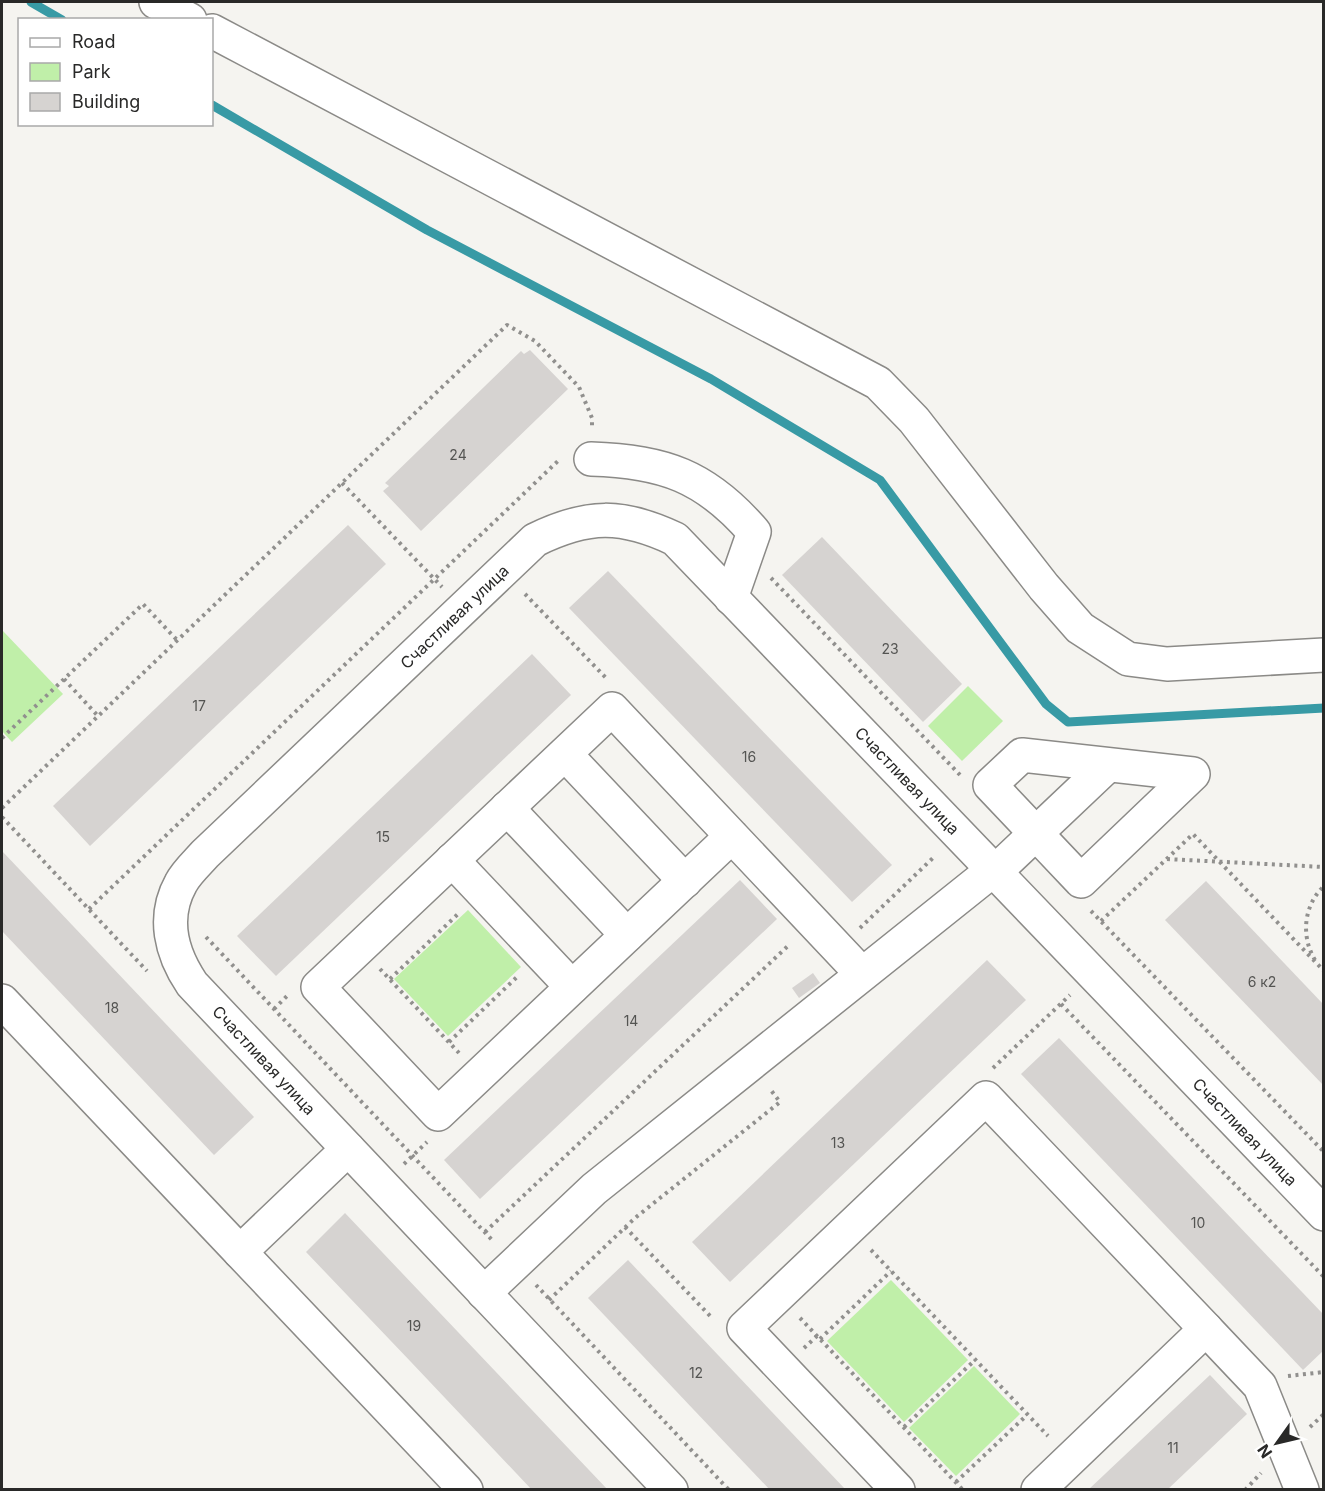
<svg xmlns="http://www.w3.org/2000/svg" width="1325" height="1491" font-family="Inter,sans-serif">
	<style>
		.green { fill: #c0efa9 }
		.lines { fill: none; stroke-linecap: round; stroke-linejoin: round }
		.stream { stroke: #389aa5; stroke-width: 9 }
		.building { fill: #d6d3d1 }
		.minor-casing { stroke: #8b8a87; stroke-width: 36 }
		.path { stroke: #91908e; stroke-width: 4; stroke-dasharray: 3 4.5; stroke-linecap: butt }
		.minor { stroke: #fff; stroke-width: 33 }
		.labels { text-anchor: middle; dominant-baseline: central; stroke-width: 6; stroke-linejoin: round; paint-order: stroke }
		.number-label { font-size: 14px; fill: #545452 }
		.street-label { font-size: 16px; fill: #292928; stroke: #fff }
	</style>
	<rect width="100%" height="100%" fill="#f5f4f0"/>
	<!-- green -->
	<g class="green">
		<polygon points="2,630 63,694 12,742 2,731"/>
		<polygon points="968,686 1003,721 962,761 928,726"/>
		<polygon points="468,910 521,967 448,1036 394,979"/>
		<polygon points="891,1280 968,1360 904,1422 827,1341"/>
		<polygon points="974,1366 1020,1414 956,1476 909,1428"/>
	</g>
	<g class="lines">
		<!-- stream -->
		<g class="stream">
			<polyline points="31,2 62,20"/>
			<polyline points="212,105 427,230 711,379 880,480 1046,704 1068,722 1324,708"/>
		</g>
	</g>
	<!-- building -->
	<g class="building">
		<polygon points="530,350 568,389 421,531 383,491 389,486 385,483 521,351 524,354"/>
		<polygon points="348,525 386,564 90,846 53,806"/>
		<polygon points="822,537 962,684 923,722 782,575"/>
		<polygon points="608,571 892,865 852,902 569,608"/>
		<polygon points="532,654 571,695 276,976 237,936"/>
		<polygon points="2,851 254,1117 214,1155 2,931"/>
		<polygon points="740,880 777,919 480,1199 444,1160"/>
		<polygon points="1206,881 1324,1005 1324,1086 1165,920"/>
		<polygon points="987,960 1026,1000 730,1282 692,1242"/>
		<polygon points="813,973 820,983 799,998 792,988"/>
		<polygon points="1059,1038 1324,1315 1324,1350 1303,1370 1021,1074"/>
		<polygon points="345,1213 608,1490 532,1490 411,1362 306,1252"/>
		<polygon points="628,1260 846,1490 770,1490 693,1409 588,1298"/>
		<polygon points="1210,1375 1247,1414 1167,1490 1088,1490"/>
	</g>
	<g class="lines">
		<defs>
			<g id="minor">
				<polyline points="156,2 190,20"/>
				<polyline points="212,31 878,383 914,420 1044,587 1080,628 1128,659 1167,664 1324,655"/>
				<path d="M591 459C663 461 706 476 754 532L731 598"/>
				<polyline points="565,754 685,881"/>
				<polygon points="1022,755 1193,774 1081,881 990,785"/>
				<polyline points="507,808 627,935"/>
				<polyline points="732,836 438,1114 318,987 612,709 862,974"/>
				<polyline points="452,860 572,987"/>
				<polyline points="995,872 1108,765"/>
				<polyline points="2,1001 240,1252"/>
				<polyline points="348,1149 240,1252 466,1490"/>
				<polyline points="484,1293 594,1189 993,870"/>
				<polyline points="1206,1329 1260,1386 1302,1490"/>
				<path id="s1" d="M671 1490 192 984C171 953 162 917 181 883 186 873 197 863 205 854L535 540C588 514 622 514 675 539L1324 1214"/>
				<polyline points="898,1490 744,1328 986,1098 1206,1329 1038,1490"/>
			</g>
		</defs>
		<!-- minor casing -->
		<use href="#minor" class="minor-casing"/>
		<!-- path -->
		<g class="path">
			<polyline points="342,483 442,587"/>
			<polyline points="771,578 961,776"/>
			<polyline points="525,594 607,679"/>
			<polyline points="64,679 98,716"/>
			<polyline points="2,738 143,604 177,640"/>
			<polyline points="2,808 507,325 535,341 579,387 592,418 592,428"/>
			<polyline points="2,817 147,971"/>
			<polyline points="1167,859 1324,867"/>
			<polyline points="89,909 559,460"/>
			<polyline points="1091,911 1324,1152"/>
			<polyline points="1101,921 1193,834 1324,971"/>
			<polyline points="860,928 935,856"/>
			<polyline points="206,937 493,1241"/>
			<path d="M1315 960C1301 937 1303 906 1324 886"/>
			<polyline points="380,969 459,1053"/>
			<polyline points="390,979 459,913"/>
			<polyline points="1061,1004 1324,1277"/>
			<polyline points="274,1009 288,995"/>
			<polyline points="449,1042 518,976"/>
			<polyline points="993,1068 1070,995"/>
			<polyline points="404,1164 427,1142"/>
			<polyline points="625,1227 713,1319"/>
			<polyline points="485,1232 790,944"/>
			<polyline points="871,1250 1048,1436"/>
			<polyline points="536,1285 729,1490"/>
			<polyline points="549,1300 635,1218 780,1102 770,1089"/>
			<polyline points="800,1318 963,1490"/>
			<polyline points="820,1339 891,1271"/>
			<polyline points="804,1348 817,1336"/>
			<polyline points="1288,1376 1324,1372"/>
			<polyline points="904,1427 975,1360"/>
			<polyline points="1310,1427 1324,1414"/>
			<polyline points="956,1482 1027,1415"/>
			<polyline points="1245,1490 1261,1473"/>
		</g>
		<!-- minor -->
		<use href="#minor" class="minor"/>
	</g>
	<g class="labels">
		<!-- number labels -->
		<g class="number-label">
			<text x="458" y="454">24</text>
			<text x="890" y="648">23</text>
			<text x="199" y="705">17</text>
			<text x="749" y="756">16</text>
			<text x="383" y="836">15</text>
			<text x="1262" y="981">6 к2</text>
			<text x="112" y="1007">18</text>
			<text x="631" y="1020">14</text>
			<text x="838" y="1142">13</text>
			<text x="1198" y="1222">10</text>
			<text x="414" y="1325">19</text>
			<text x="696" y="1372">12</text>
			<text x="1173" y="1447">11</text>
		</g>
		<!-- street labels -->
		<g class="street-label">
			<text stroke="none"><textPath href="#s1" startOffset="1186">Счастливая улица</textPath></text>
			<text stroke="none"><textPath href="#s1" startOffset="1779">Счастливая улица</textPath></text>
			<text transform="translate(264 1060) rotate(47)">Счастливая улица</text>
			<text stroke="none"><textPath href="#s1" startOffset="2266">Счастливая улица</textPath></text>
		</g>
	</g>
	<!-- border -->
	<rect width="1325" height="1491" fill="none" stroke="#292928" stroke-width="6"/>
	<!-- legend -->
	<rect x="18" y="18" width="195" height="108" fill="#ffffff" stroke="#a9a9a9" stroke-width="1.5"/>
	<rect x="30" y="38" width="30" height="9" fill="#ffffff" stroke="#a9a9a9" stroke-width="1.5"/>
	<text x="72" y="48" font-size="18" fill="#292928">Road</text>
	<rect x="30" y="63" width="30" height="18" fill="#c0efa9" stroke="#a9a9a9" stroke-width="1.5"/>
	<text x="72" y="78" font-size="18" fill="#292928">Park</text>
	<rect x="30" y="93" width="30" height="18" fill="#d6d3d1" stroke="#a9a9a9" stroke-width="1.5"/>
	<text x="72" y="108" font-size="18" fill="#292928">Building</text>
	<!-- north arrow -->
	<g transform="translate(1277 1443) rotate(236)" stroke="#ffffff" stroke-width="4.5" paint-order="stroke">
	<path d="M0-4.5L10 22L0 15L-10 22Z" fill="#292928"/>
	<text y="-9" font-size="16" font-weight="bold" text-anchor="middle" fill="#292928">N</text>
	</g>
</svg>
